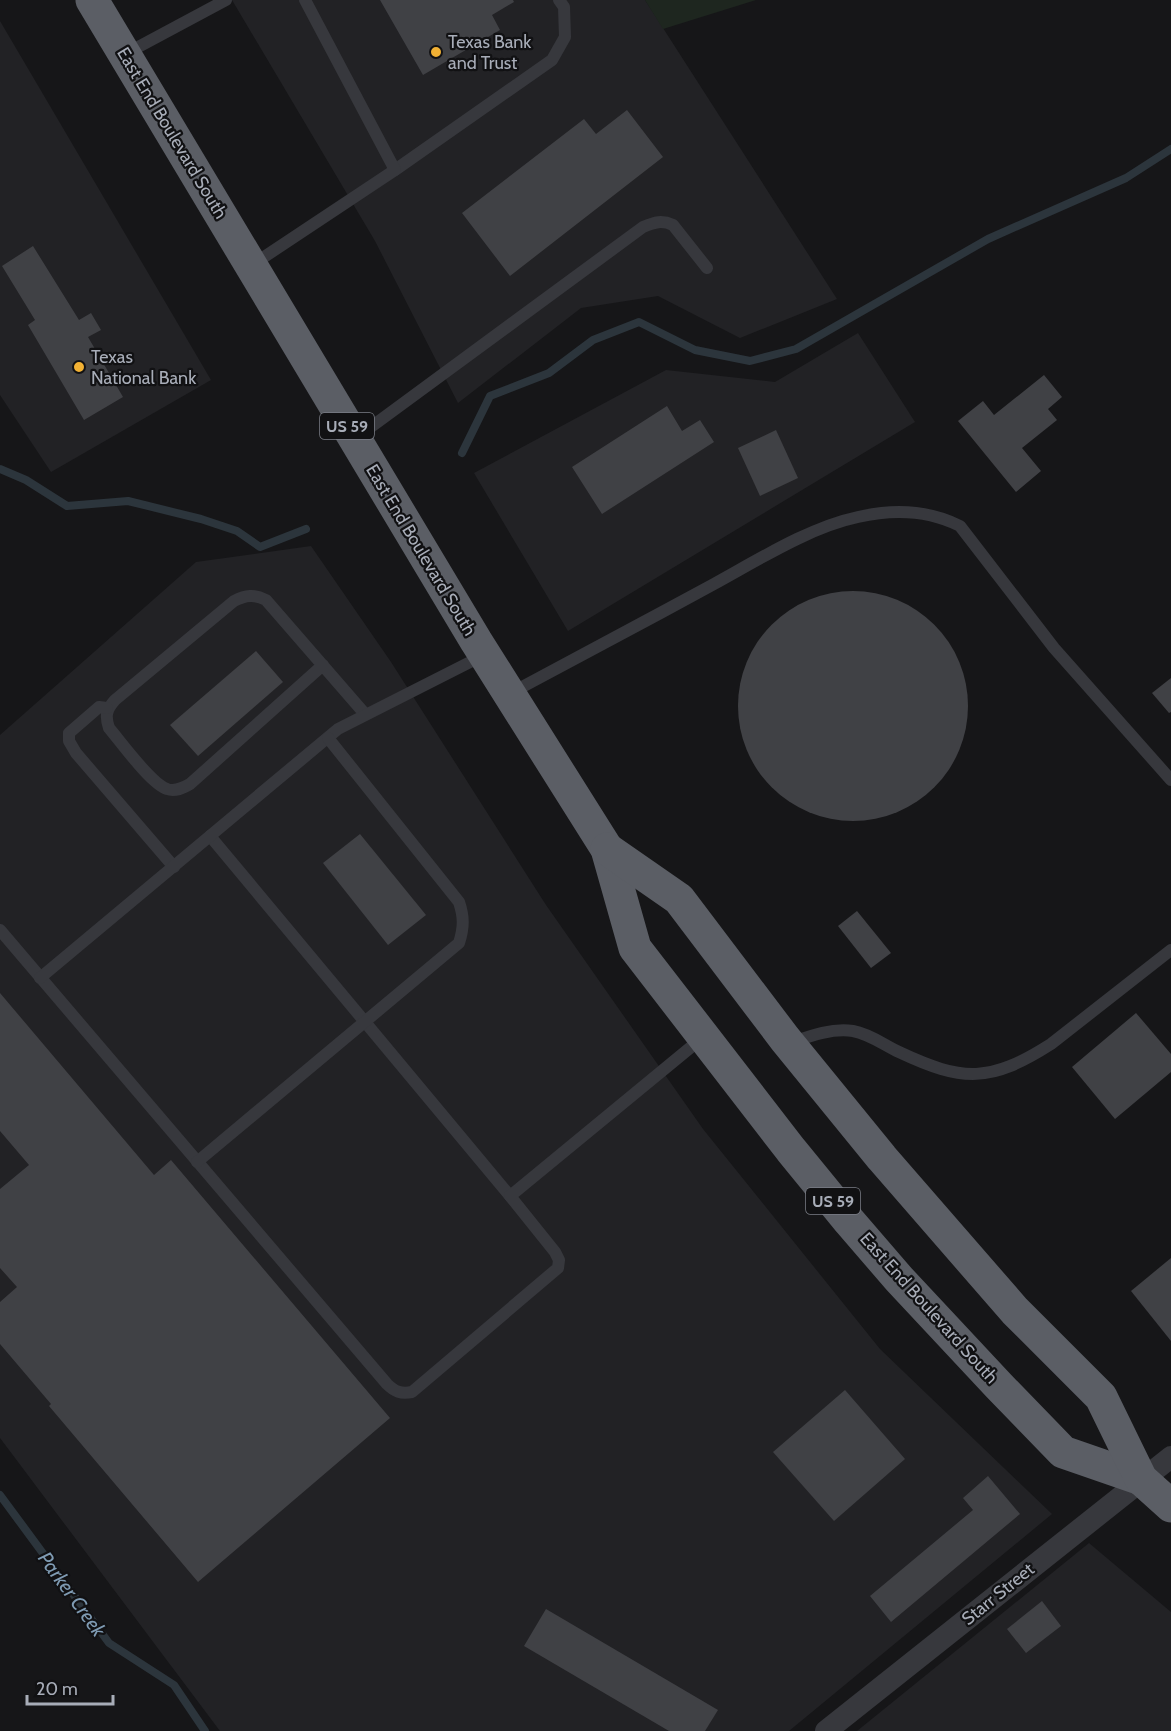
<svg xmlns="http://www.w3.org/2000/svg" width="1171" height="1731" font-family="Cabin,sans-serif">
	<style>
		.built { fill: #222225 }
		.green { fill: #1e261f }
		.lines { fill: none; stroke-linecap: round; stroke-linejoin: round }
		.stream { stroke: #2c353c; stroke-width: 8 }
		.building { fill: #404145 }
		.service { stroke: #37383d; stroke-width: 12 }
		.minor { stroke: #37383d; stroke-width: 22 }
		.trunk { stroke: #5b5e65; stroke-width: 33 }
		.poi-dot { fill: #f2b134; stroke: #111113; stroke-width: 2 }
		.labels { text-anchor: middle; dominant-baseline: central; stroke-width: 4.5; stroke-linejoin: round; paint-order: stroke }
		.shield { fill: #111113; stroke: #7b7e86; stroke-width: 1.5 }
		.shield-label { font-size: 16px; font-weight: bold; fill: #a8adb8 }
		.poi-label { font-size: 18px; fill: #a8adb8; stroke: #111113; text-anchor: start }
		.street-label { font-size: 18px; fill: #a8adb8; stroke: #111113 }
		.water-label { font-size: 20px; font-style: italic; fill: #7f9bb3; stroke: #111113 }
	</style>
	<rect width="100%" height="100%" fill="#161618"/>
	<!-- built -->
	<g class="built">
		<polygon points="232,0 645,0 837,299 740,338 658,296 581,308 458,403 375,241"/>
		<polygon points="0,21 211,380 51,472 0,395"/>
		<polygon points="858,333 915,422 568,631 474,473 666,370 775,382"/>
		<polygon points="311,546 391,662 546,905 703,1129 880,1349 1052,1514 789,1731 220,1731 0,1438 0,735 196,562"/>
		<polygon points="1089,1543 1171,1612 1171,1731 857,1731"/>
	</g>
	<!-- green -->
	<polygon class="green" points="645,0 756,0 663,29"/>
	<g class="lines">
		<!-- stream -->
		<g class="stream">
			<polyline points="462,453 490,396 549,373 593,340 639,322 695,350 750,361 796,349 988,239 1126,178 1171,149"/>
			<polyline points="0,469 26,480 67,506 128,501 201,519 237,531 260,547 306,529"/>
			<polyline points="0,1495 109,1643 174,1685 205,1731"/>
		</g>
	</g>
	<!-- building -->
	<g class="building">
		<polygon points="380,0 513,0 514,2 492,15 500,30 423,75"/>
		<polygon points="627,110 663,157 510,276 462,213 584,119 596,134"/>
		<polygon points="33,246 79,320 91,313 101,330 88,337 123,397 84,420 28,325 35,320 2,266"/>
		<polygon points="1044,375 1062,397 1048,409 1057,420 1022,448 1041,471 1016,492 958,421 983,401 994,415"/>
		<polygon points="667,406 682,431 700,420 714,442 602,514 572,467"/>
		<polygon points="776,430 798,478 760,496 738,448"/>
		<circle cx="853" cy="706" r="115"/>
		<polygon points="256,651 283,682 198,756 170,725"/>
		<polygon points="1171,678 1171,712 1169,713 1152,693"/>
		<polygon points="360,834 426,915 388,945 323,863"/>
		<polygon points="857,911 891,953 871,968 838,926"/>
		<polygon points="0,993 154,1175 171,1160 390,1418 198,1582 49,1406 51,1404 0,1344 0,1302 17,1287 0,1268 0,1189 29,1165 0,1131"/>
		<polygon points="1136,1013 1171,1054 1171,1072 1115,1119 1072,1067"/>
		<polygon points="1171,1258 1171,1341 1131,1291"/>
		<polygon points="845,1390 905,1459 834,1521 773,1452"/>
		<polygon points="988,1476 1020,1514 891,1622 870,1596 973,1510 963,1498"/>
		<polygon points="1042,1601 1061,1626 1026,1653 1007,1629"/>
		<polygon points="546,1609 718,1710 705,1731 669,1731 524,1646"/>
	</g>
	<g class="lines">
		<!-- service -->
		<g class="service">
			<polyline points="127,53 226,0"/>
			<polyline points="395,170 552,60 565,37 564,7 559,0"/>
			<polyline points="252,265 395,170 305,0"/>
			<path d="M356 438 643 227C655 222 662 220 673 225L707 268"/>
			<path d="M323 665 190 784C183 788 175 792 167 789 151 784 121 742 109 728 105 716 106 710 115 700L234 601C246 595 254 594 266 600L365 714"/>
			<path d="M509 694C578 657 646 621 714 584 758 560 810 527 858 517 893 509 928 510 960 526L1054 648 1171 780"/>
			<polyline points="107,708 99,707 69,733 69,741 76,753 174,867"/>
			<polyline points="210,836 510,1196"/>
			<path d="M0 930 387 1384C395 1392 401 1394 412 1392L558 1268 559 1260 555 1252 510 1196 702 1038"/>
			<polyline points="40,978 338,729 484,655"/>
			<path d="M790 1043C810 1036 831 1028 853 1031 870 1034 884 1045 899 1052 963 1082 990 1083 1051 1044L1171 950"/>
			<path d="M197 1162 459 943C464 927 464 917 459 902L328 738"/>
		</g>
		<!-- minor -->
		<polyline class="minor" points="826,1731 1171,1457"/>
		<!-- trunk -->
		<g class="trunk">
			<polyline points="92,0 476,641 607,849 635,948 791,1150 849,1221 899,1279 999,1386 1063,1452 1141,1479"/>
			<polyline points="607,849 679,899 785,1039 882,1158 1015,1311 1101,1397 1141,1479 1171,1506"/>
		</g>
	</g>
	<!-- markers -->
	<g class="poi-dot">
		<circle cx="436" cy="52" r="6"/>
		<circle cx="79" cy="367" r="6"/>
	</g>
	<g class="labels">
		<!-- shield labels -->
		<g class="shield">
			<rect x="320" y="413" width="54" height="26" rx="4.5"/>
			<rect x="806" y="1188" width="54" height="26" rx="4.5"/>
		</g>
		<g class="shield-label">
			<text x="347" y="426">US 59</text>
			<text x="833" y="1201">US 59</text>
		</g>
		<!-- poi labels -->
		<g class="poi-label">
			<text x="448" y="42">Texas Bank<tspan x="448" dy="21">and Trust</tspan></text>
			<text x="91" y="357">Texas<tspan x="91" dy="21">National Bank</tspan></text>
		</g>
		<!-- street labels -->
		<g class="street-label">
			<text transform="translate(172 133) rotate(59)">East End Boulevard South</text>
			<text transform="translate(421 550) rotate(59)">East End Boulevard South</text>
			<text transform="translate(929 1308) rotate(48)">East End Boulevard South</text>
			<text transform="translate(998 1594) rotate(-39)">Starr Street</text>
		</g>
		<!-- water labels -->
		<g class="water-label">
			<text transform="translate(72 1594) rotate(54)">Parker Creek</text>
		</g>
	</g>
	<!-- scale -->
	<path d="M27 1695v9h86v-9" fill="none" stroke="#a8adb8" stroke-width="3"/>
	<text x="36" y="1695" font-size="18" fill="#a8adb8" stroke="#111113" stroke-width="4.5" paint-order="stroke">20 m</text>
</svg>
